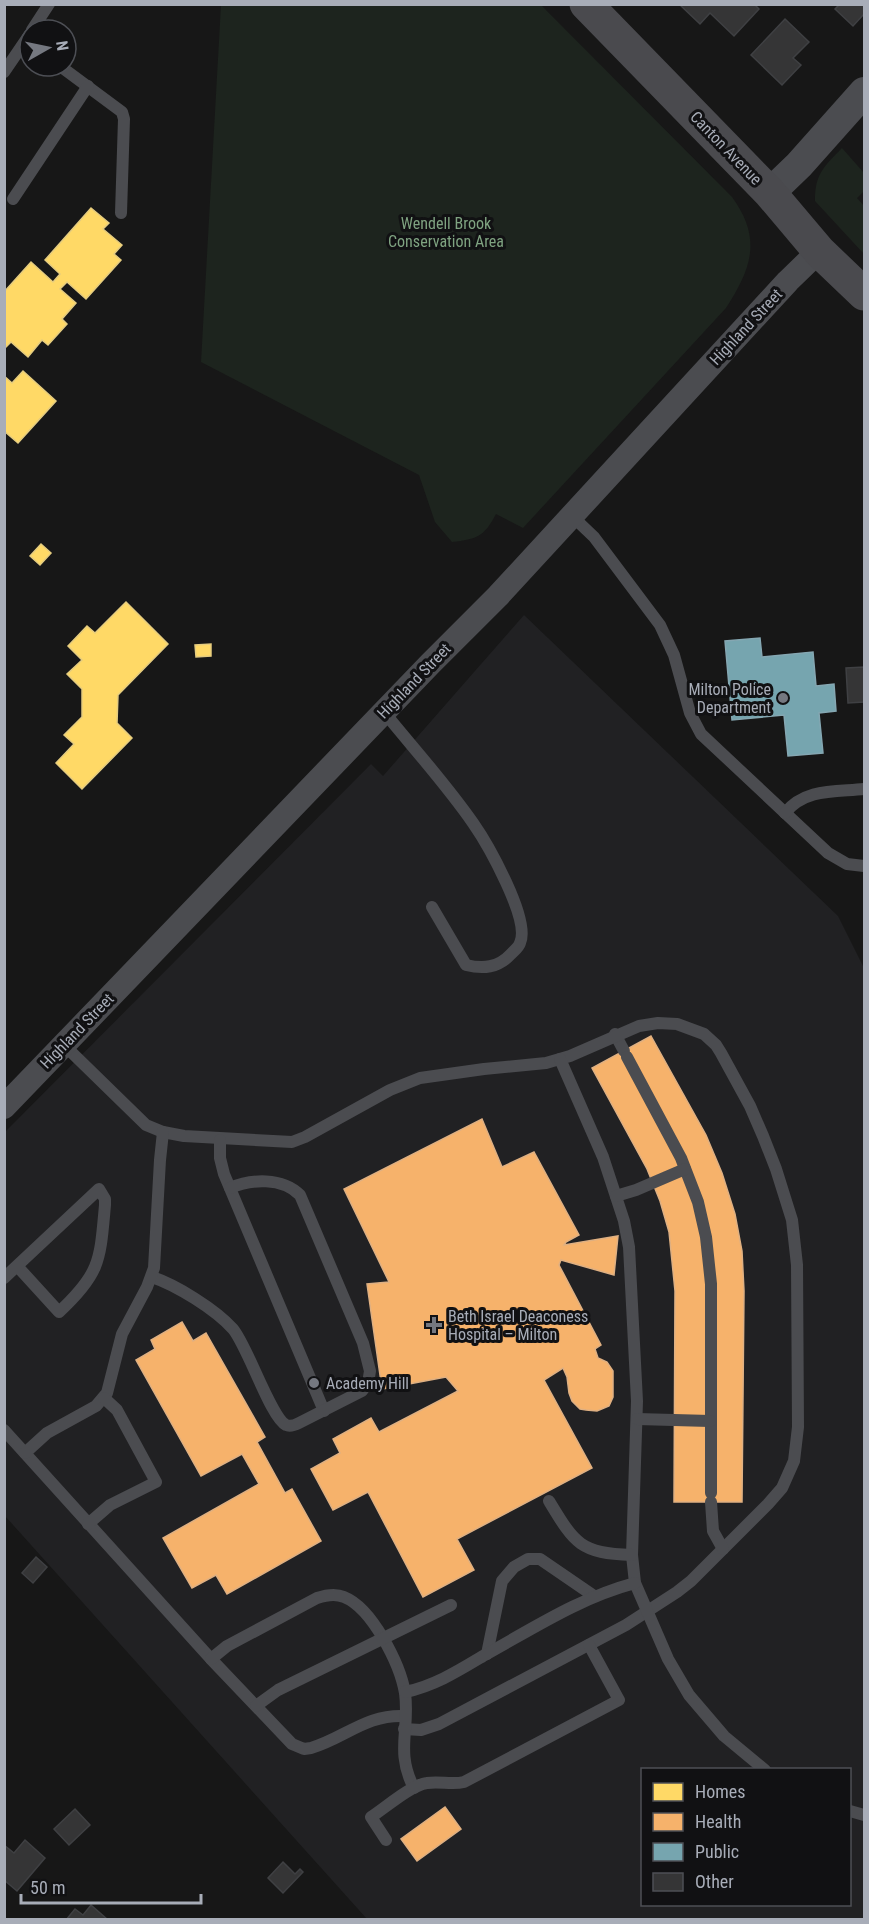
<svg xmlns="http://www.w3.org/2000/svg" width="869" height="1924" font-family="'Roboto Condensed',sans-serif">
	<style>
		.built { fill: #212123; fill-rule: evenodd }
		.green { fill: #1d241e }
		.homes { fill: #ffd966; stroke: #e5cc7f; stroke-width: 1.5 }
		.health { fill: #f6b26b; stroke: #dfb082; stroke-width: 1.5 }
		.public { fill: #76a5af; stroke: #85a7b2; stroke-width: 1.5 }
		.building { fill: #353536; stroke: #3f4043; stroke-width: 1.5 }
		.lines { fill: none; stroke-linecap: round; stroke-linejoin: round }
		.service { stroke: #4b4c50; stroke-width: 12 }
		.minor { stroke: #4b4c50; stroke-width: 24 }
		.tertiary { stroke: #4b4c50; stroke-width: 30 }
		.secondary { stroke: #4a4a4e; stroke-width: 33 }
		.poi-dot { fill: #757880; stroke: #111113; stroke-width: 2 }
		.labels { text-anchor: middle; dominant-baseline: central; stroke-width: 6; stroke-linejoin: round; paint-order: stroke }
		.street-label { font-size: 16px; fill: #a8adb8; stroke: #111113 }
		.park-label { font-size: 16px; fill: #7fa381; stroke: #111113 }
		.poi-label { font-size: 16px; fill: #a8adb8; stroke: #111113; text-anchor: start }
	</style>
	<rect width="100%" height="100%" fill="#171717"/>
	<!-- built -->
	<path class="built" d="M524 615 838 916 864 968V1919H367L5 1516 4 1133 371 764 383 776ZM642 1770H850V1904H642Z"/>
	<!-- green -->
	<g class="green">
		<path d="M221 5H541L732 197C762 238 752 268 726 308L523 528 496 514C484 537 477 539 452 542L435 522 419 475 201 362Z"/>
		<path d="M842 148 864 173V191L857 198 864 206V254L815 201C815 173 824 167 842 148Z"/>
	</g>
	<!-- homes -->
	<g class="homes">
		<polygon points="91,208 109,223 103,229 122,245 114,254 121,260 86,299 67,282 60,289 76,303 62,319 67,324 48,345 42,340 28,357 11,342 4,349 4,292 31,262 53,282 60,274 45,260"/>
		<polygon points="23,371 56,401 18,443 4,431 4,376 12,383"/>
		<polygon points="41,544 51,553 40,565 30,556"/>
		<polygon points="126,602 168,644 118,695 117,723 132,738 82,789 56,763 74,744 64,735 82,717 82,689 67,674 82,660 68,646 87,626 95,633"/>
		<polygon points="211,644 211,656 196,657 195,645"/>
	</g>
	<!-- health -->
	<g class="health">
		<polygon points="651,1036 706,1135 722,1173 735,1214 742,1251 744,1291 742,1502 674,1502 675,1291 669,1232 660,1201 647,1169 592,1068"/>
		<polygon points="482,1119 502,1167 534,1152 579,1235 566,1242 564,1245 618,1236 614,1275 561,1260 559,1265 601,1345 595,1349 598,1358 607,1362 613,1371 613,1397 609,1406 597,1411 586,1410 580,1409 572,1401 569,1393 567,1377 563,1368 544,1380 592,1468 457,1539 474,1570 423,1597 368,1492 333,1510 311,1469 340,1453 333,1439 371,1418 379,1432 458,1391 446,1377 382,1389 367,1284 389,1282 344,1189"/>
		<polygon points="182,1322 193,1341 206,1333 265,1437 257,1442 285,1493 292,1489 321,1541 227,1594 216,1575 192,1588 163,1538 259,1484 242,1454 201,1476 136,1360 155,1349 151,1340"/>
		<polygon points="445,1807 461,1829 417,1861 401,1839"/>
	</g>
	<!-- public -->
	<polygon class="public" points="760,638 762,657 813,652 816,686 834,684 836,711 819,713 823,753 788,756 784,715 732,720 725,641"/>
	<!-- building -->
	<g class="building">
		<polygon points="679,4 754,4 759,9 734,36 710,13 700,24"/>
		<polygon points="840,4 864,4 864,14 853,26 835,9"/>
		<polygon points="785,19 809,42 793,58 801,65 782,85 751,55"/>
		<polygon points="864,667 864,702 848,703 846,668"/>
		<polygon points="36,1557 47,1567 33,1583 22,1573"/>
		<polygon points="75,1809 90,1825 69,1845 54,1829"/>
		<polygon points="25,1840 45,1858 17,1891 4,1880 4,1845 14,1853"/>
		<polygon points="283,1862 295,1874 300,1869 303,1872 283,1893 268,1878"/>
		<polygon points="91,1905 108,1920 66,1920 75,1909 83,1915"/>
	</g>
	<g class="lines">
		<!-- service -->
		<g class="service">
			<polyline points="32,30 49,4"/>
			<polyline points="60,66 122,112 124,119 121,213"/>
			<polyline points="4,72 30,34"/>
			<polyline points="13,199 88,86"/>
			<polyline points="572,516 594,537 660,625 674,655 690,713 701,734 828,853 847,864 864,866"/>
			<path d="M384 712C414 749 446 784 473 823 487 843 531 920 520 943 519 947 514 951 511 954 498 968 483 969 466 965L432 907"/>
			<path d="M785 813C805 788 836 792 864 789"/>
			<polyline points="615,1034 624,1051"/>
			<polyline points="64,1045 146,1125 163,1132 184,1136 292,1142 305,1137 390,1090 420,1078 484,1069 546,1063 570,1056 639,1026 658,1023 677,1024 704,1034 716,1045 721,1053 750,1106 763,1136 776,1169 792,1220 797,1265 798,1427 794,1461 782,1488 768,1504 691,1581 677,1592 626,1625 439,1724 421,1730 404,1729"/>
			<polyline points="627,1057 681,1158 698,1202 706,1237 711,1284 711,1493"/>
			<polyline points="560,1059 603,1157 624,1221 629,1247 637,1401 632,1555 635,1583 668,1659 689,1695 724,1736 765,1770"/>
			<polyline points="220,1140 220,1158 224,1174 324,1411"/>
			<polyline points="616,1196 636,1190 685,1169"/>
			<path d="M152 1277C176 1285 215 1309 233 1329 248 1347 271 1418 286 1425 290 1427 295 1425 299 1423L362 1391 368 1383 370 1371 363 1343 300 1195C282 1177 251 1179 230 1188"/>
			<path d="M4 1278 99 1189 105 1199V1205C100 1260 101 1273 59 1312L17 1266"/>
			<polyline points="637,1419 710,1421"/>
			<path d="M4 1430 211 1659 292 1744 304 1749 311 1748C345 1738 366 1714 405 1716"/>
			<polyline points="25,1453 47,1433 96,1406 107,1393 122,1334 147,1287 154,1268 160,1160 163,1132"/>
			<path d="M549 1501C575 1544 580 1553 632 1555"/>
			<polyline points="711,1502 713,1531 723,1549"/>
			<polyline points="88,1524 110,1505 156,1482 117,1410 104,1398"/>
			<polyline points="487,1654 502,1581 514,1567 528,1559 540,1559 594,1596"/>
			<path d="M211 1659 227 1646 317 1598C326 1595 335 1593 344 1597 372 1608 400 1664 405 1693 410 1729 395 1752 414 1788"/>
			<path d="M405 1692C434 1686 458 1671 483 1656 534 1628 579 1598 635 1583"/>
			<polyline points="256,1706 278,1690 451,1605"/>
			<polyline points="850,1811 864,1815"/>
			<path d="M386 1840 371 1817C385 1808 411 1785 427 1783 440 1781 452 1785 464 1782L619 1700 589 1645"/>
		</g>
		<!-- minor -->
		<polyline class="minor" points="4,1107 430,664 498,596 788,281 819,251"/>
		<!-- tertiary -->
		<polyline class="tertiary" points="770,193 799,165 864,92"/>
		<!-- secondary -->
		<polyline class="secondary" points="586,4 770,193 819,251 864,294"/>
	</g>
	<!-- markers -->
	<g class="poi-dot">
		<circle cx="783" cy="698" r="6"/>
		<path d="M431 1316h6v6h6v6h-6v6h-6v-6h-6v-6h6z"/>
		<circle cx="314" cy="1383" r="6"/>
	</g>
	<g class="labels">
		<!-- street labels -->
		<g class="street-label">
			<text transform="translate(726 148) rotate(46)">Canton Avenue</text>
			<text transform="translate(746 327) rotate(-47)">Highland Street</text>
			<text transform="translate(414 681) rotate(-46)">Highland Street</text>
			<text transform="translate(77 1031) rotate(-46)">Highland Street</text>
		</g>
		<!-- park labels -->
		<g class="park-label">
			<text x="446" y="223">Wendell Brook<tspan x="446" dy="18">Conservation Area</tspan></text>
		</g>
		<!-- poi labels -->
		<g class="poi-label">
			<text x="771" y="689" text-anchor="end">Milton Police<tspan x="771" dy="18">Department</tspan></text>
			<text x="448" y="1316">Beth Israel Deaconess<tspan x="448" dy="18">Hospital – Milton</tspan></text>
			<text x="326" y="1383">Academy Hill</text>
		</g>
	</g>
	<!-- border -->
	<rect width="869" height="1924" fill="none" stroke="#a8adb8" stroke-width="12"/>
	<!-- legend -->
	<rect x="641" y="1768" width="210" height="138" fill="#111113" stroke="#4d4f55" stroke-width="1.5"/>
	<rect x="653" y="1783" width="30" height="18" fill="#ffd966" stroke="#4d4f55" stroke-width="1.5"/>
	<text x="695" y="1798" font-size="18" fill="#a8adb8">Homes</text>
	<rect x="653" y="1813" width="30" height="18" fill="#f6b26b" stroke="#4d4f55" stroke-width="1.5"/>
	<text x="695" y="1828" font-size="18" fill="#a8adb8">Health</text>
	<rect x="653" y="1843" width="30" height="18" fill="#76a5af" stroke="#4d4f55" stroke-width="1.5"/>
	<text x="695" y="1858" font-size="18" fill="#a8adb8">Public</text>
	<rect x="653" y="1873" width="30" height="18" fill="#353536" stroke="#4d4f55" stroke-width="1.5"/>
	<text x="695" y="1888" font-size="18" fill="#a8adb8">Other</text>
	<!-- north arrow -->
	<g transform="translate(48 48) rotate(81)"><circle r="28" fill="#111113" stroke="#4d4f55" stroke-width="1.5"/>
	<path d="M0-4.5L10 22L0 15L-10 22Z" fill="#757880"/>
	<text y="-9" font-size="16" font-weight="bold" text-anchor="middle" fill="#a8adb8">N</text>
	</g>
	<!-- scale -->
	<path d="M21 1894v9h180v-9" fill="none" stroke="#a8adb8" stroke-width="3"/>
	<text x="30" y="1894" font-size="18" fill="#a8adb8" stroke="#111113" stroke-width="4.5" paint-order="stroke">50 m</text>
</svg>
